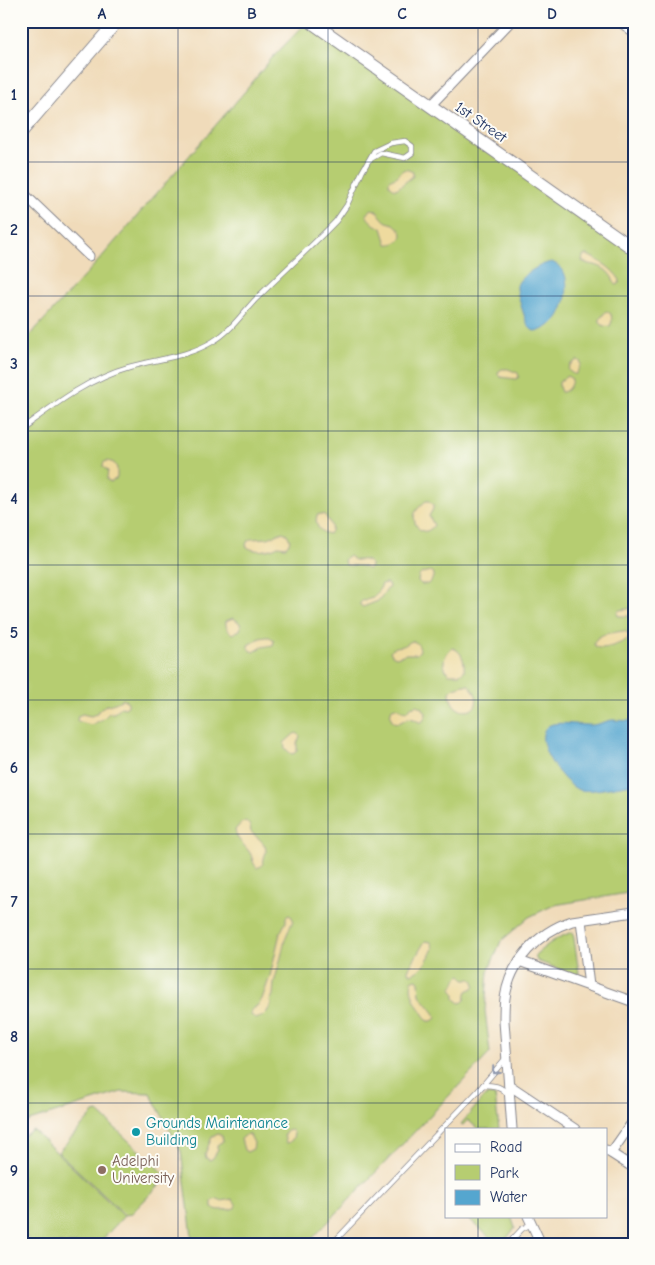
<svg xmlns="http://www.w3.org/2000/svg" width="655" height="1265" font-family="'Comic Neue',sans-serif">
	<style>
		.green { fill: #b6cd71; stroke: #687e68 }
		.sand { fill: #eeda9e; stroke: #84847e }
		.water { fill: #55a6cf; stroke: #386a96 }
		.lines { fill: none; stroke-linecap: round; stroke-linejoin: round }
		.lane-casing { stroke: #86858c; stroke-width: 6 }
		.street-casing { stroke: #86858c; stroke-width: 11 }
		.secondary-casing { stroke: #86858c; stroke-width: 14 }
		.lane { stroke: #fff; stroke-width: 4.5 }
		.street { stroke: #fff; stroke-width: 9 }
		.secondary { stroke: #fff; stroke-width: 12 }
		.oneway { stroke: #8d97ae }
		.grid { fill: none; stroke: #1b2f5e; stroke-width: 1; stroke-opacity: 0.55 }
		.culture-dot { fill: #0f9aa8; stroke: #fdfcf7; stroke-width: 2 }
		.education-dot { fill: #8d6e63; stroke: #fdfcf7; stroke-width: 2 }
		.labels { text-anchor: middle; dominant-baseline: central; stroke-width: 4; stroke-linejoin: round; paint-order: stroke }
		.street-label { font-size: 15px; fill: #1b2f5e; stroke: #fdfcf7 }
		.culture-label { font-size: 15px; fill: #0d838f; stroke: #fdfcf7; text-anchor: start }
		.education-label { font-size: 15px; fill: #785e54; stroke: #fdfcf7; text-anchor: start }
		.neatline { fill: none; stroke: #1b2f5e; stroke-width: 2 }
		.grid-label { font-size: 16px; text-anchor: middle; font-weight: bold; fill: #1b2f5e }
	</style>
	<rect width="100%" height="100%" fill="#fdfcf7"/>
	<filter id="ink" filterUnits="userSpaceOnUse"><feTurbulence type="fractalNoise" baseFrequency=".02" numOctaves="2"/><feDisplacementMap in="SourceGraphic" scale="10" xChannelSelector="R" yChannelSelector="G"/><feConvolveMatrix kernelMatrix="1 2 1 2 8 2 1 2 1" color-interpolation-filters="sRGB"/></filter>
	<filter id="wash" filterUnits="userSpaceOnUse"><feTurbulence type="fractalNoise" baseFrequency=".0096" numOctaves="4" result="noise"/><feDisplacementMap in="SourceGraphic" scale="20" xChannelSelector="R" yChannelSelector="G"/><feGaussianBlur stdDeviation="1.12" result="paint"/><feColorMatrix in="noise" values="0 0 0 0 0 0 0 0 0 0 0 0 0 0 0 0 0 1.4 0 .05"/><feComposite in="paint" operator="in"/></filter>
	<g filter="url(#wash)">
		<rect width="100%" height="100%" fill="#f0dbba"/>
		<!-- green -->
		<g class="green">
			<polygon points="308,21 634,249 634,892 554,905 529,917 501,941 488,972 485,1010 490,1053 307,1244 193,1244 181,1151 150,1093 121,1092 29,1121 21,1125 21,345 99,260 247,89 271,59"/>
			<path d="M573 932 579 973 575 975 537 961 535 955C548 944 557 937 573 932Z"/>
			<polygon points="488,1095 495,1096 499,1129 478,1129 468,1120 463,1125 461,1124 484,1097"/>
			<polygon points="98,1112 164,1174 165,1179 131,1214 125,1215 58,1152 94,1113"/>
			<polygon points="33,1130 124,1216 98,1244 34,1244 21,1232 21,1137"/>
			<polygon points="511,1216 515,1228 502,1244 497,1244 467,1217"/>
		</g>
		<!-- sand -->
		<g class="sand">
			<path d="M406 169 413 172V176L398 188 395 189C391 187 386 183 391 179 392 178 394 178 396 177 401 174 399 171 406 169Z"/>
			<path d="M372 209C380 211 380 218 387 222 389 223 392 223 394 224 396 226 399 228 401 231 405 240 394 245 387 244L382 228C375 226 368 220 366 214Z"/>
			<path d="M587 255C600 261 611 267 620 280L619 284 616 285C611 274 606 268 595 265 589 264 587 264 582 261L583 256Z"/>
			<path d="M606 311 611 314 612 321 610 326C605 327 602 326 600 322V319Z"/>
			<polygon points="577,360 580,361 581,364 576,374 573,374 568,370 570,365"/>
			<polygon points="502,369 508,369 518,373 519,377 516,379 500,377 498,374 499,371"/>
			<path d="M567 376 572 379C571 385 569 390 563 392H561L559 387V382Z"/>
			<polygon points="108,461 114,463 117,468 117,478 111,482 107,480 107,478 108,471 103,467 103,465 104,462"/>
			<path d="M426 501H429L433 505V509L429 516 434 525C424 540 411 525 415 513 416 510 423 503 426 501Z"/>
			<path d="M24 510C28 513 31 515 30 521L27 524 21 525V511Z"/>
			<path d="M321 514 325 515C328 521 335 527 329 534 320 533 314 525 317 515Z"/>
			<path d="M283 532 287 534 290 540 288 545 285 547 278 546C270 551 253 553 246 546L247 542 251 539 268 538Z"/>
			<path d="M349 556 354 560C363 561 362 557 371 564V567L368 569C361 564 354 566 346 565L344 561 346 557Z"/>
			<polygon points="431,571 434,573 432,580 428,584 421,584 418,581 419,576 422,573"/>
			<path d="M385 583 388 584 389 587 378 601 363 607 360 605V603L362 601 373 598C376 593 380 590 382 584Z"/>
			<polygon points="634,608 634,616 618,616 617,612 620,610"/>
			<path d="M233 618 239 622 241 626 240 630 232 634C228 630 225 627 226 621Z"/>
			<path d="M623 631 627 632 629 635 628 639C622 643 601 652 595 646 594 645 594 644 594 642 599 633 612 633 623 631Z"/>
			<path d="M266 637H270L274 641 273 645 262 647 254 652C250 651 248 649 248 645L260 638Z"/>
			<path d="M412 641C417 642 419 645 420 650L417 654H406L396 657 392 655 390 651C395 646 397 647 403 646 406 645 409 642 412 641Z"/>
			<path d="M452 648C462 650 465 662 464 671L460 674H449C441 666 443 654 452 648Z"/>
			<path d="M464 685H469C472 688 475 692 476 696 481 716 450 717 450 692L454 688Z"/>
			<polygon points="123,699 128,702 128,706 125,708 121,707 114,713 109,713 103,719 91,725 77,721 78,716 82,714 91,716 96,714 104,706 115,703"/>
			<polygon points="417,705 423,709 426,713 425,718 422,722 419,722 414,719 408,718 399,723 393,722 390,716 392,708 396,707 406,712 411,707"/>
			<polygon points="297,733 300,736 297,744 297,751 293,754 290,753 285,748 284,743 294,734"/>
			<path d="M246 821 250 826 251 832C256 837 266 842 266 851 266 854 264 856 264 859 263 864 262 866 257 868 252 863 253 858 250 853 245 845 236 840 235 830L241 823Z"/>
			<polygon points="289,915 292,917 293,920 285,939 281,957 274,983 273,995 270,1001 271,1005 265,1015 256,1019 251,1015 251,1010 257,1006 262,999 270,976 280,933 286,922 286,917"/>
			<path d="M425 941 431 942 433 948C428 960 423 970 411 974L408 972V970C414 960 419 951 425 941Z"/>
			<path d="M461 975 465 979H471L474 981 475 985 473 988 467 991C464 996 468 1001 460 1003L455 999V994L452 991V988C456 984 455 977 461 975Z"/>
			<path d="M416 979 418 980 419 982 420 995 435 1014 436 1018 432 1021H428C420 1010 408 995 412 981Z"/>
			<polygon points="291,1130 294,1132 293,1138 290,1142 286,1143 284,1135 287,1131"/>
			<polygon points="218,1134 222,1136 223,1141 217,1145 217,1148 218,1150 213,1158 210,1160 206,1158 205,1154 212,1137"/>
			<polygon points="247,1134 250,1135 254,1143 253,1149 247,1152 244,1150 241,1139"/>
			<path d="M218 1199 222 1201 232 1199 236 1204 235 1208C228 1210 218 1211 212 1208V1202L214 1200Z"/>
		</g>
		<!-- water -->
		<g class="water">
			<path d="M552 262C556 264 559 266 562 269 571 281 566 308 557 319 552 325 544 329 537 332 533 331 530 329 528 325 525 319 516 292 517 286 519 276 542 263 552 262Z"/>
			<path d="M612 720 634 721V784C621 785 587 794 577 789 562 782 530 739 548 726 556 720 583 726 593 725 600 724 606 721 612 720Z"/>
		</g>
	</g>
	<g filter="url(#ink)">
		<g class="lines">
			<defs>
				<g id="lane">
					<path d="M21 429C54 405 89 378 129 367 157 359 187 357 212 342 230 332 241 315 255 300 282 273 310 248 336 221L347 205 362 172 374 151 391 143 405 141 412 146V153L405 158 381 153 369 160"/>
					<path d="M483 1085C494 1086 501 1085 508 1095"/>
					<polyline points="332,1244 478,1091 505,1059"/>
					<polyline points="508,1244 522,1229 531,1224"/>
				</g>
				<g id="street">
					<polyline points="619,21 634,32"/>
					<polyline points="430,106 511,21"/>
					<polyline points="21,191 89,256"/>
					<polyline points="581,920 589,986"/>
					<polyline points="519,961 634,1002"/>
					<polyline points="509,1085 575,1129"/>
					<path d="M512 1129 504 1021C504 1013 504 1005 505 998 510 962 538 932 572 921L634 912"/>
					<polyline points="606,1150 634,1168"/>
					<polyline points="611,1153 634,1120"/>
					<polyline points="528,1216 541,1244"/>
				</g>
				<g id="secondary">
					<polyline points="310,21 634,249"/>
					<polyline points="21,132 117,21"/>
				</g>
			</defs>
			<!-- lane casing -->
			<use href="#lane" class="lane-casing"/>
			<!-- street casing -->
			<use href="#street" class="street-casing"/>
			<!-- secondary casing -->
			<use href="#secondary" class="secondary-casing"/>
			<!-- lane -->
			<use href="#lane" class="lane"/>
			<!-- street -->
			<use href="#street" class="street"/>
			<!-- secondary -->
			<use href="#secondary" class="secondary"/>
		</g>
		<!-- one-way arrows -->
		<defs><path id="oneway-chevron" d="M-2-3.5L2.5 0L-2 3.5" fill="none" stroke-width="1.6" stroke-linecap="round" stroke-linejoin="round" transform="scale(1.25)"/></defs>
		<use class="oneway" href="#oneway-chevron" transform="translate(495 1071) rotate(130)"/>
	</g>
	<!-- grid -->
	<path class="grid" d="M178 21V1244M328 21V1244M478 21V1129M21 162H634M21 296H634M21 431H634M21 565H634M21 700H634M21 834H634M21 969H634M21 1103H634M478 1216V1244"/>
	<!-- markers -->
	<circle class="culture-dot" cx="136" cy="1132" r="5"/>
	<circle class="education-dot" cx="102" cy="1170" r="5"/>
	<g class="labels">
		<!-- street labels -->
		<g class="street-label">
			<text transform="translate(481 122) rotate(35)">1st Street</text>
		</g>
		<!-- culture labels -->
		<g class="culture-label">
			<text x="146" y="1123">Grounds Maintenance<tspan x="146" dy="17">Building</tspan></text>
		</g>
		<!-- education labels -->
		<g class="education-label">
			<text x="112" y="1161">Adelphi<tspan x="112" dy="17">University</tspan></text>
		</g>
	</g>
	<!-- margin -->
	<rect width="655" height="1265" fill="none" stroke="#fdfcf7" stroke-width="55"/>
	<!-- legend -->
	<rect x="445" y="1128" width="162" height="90" fill="#fdfcf7" stroke="#a3aaba"/>
	<rect x="455" y="1144" width="25" height="8" fill="#ffffff" stroke="#a3aaba"/>
	<text x="490" y="1152" font-size="15" fill="#1b2f5e">Road</text>
	<rect x="455" y="1165" width="25" height="15" fill="#b6cd71" stroke="#a3aaba"/>
	<text x="490" y="1178" font-size="15" fill="#1b2f5e">Park</text>
	<rect x="455" y="1190" width="25" height="15" fill="#55a6cf" stroke="#a3aaba"/>
	<text x="490" y="1202" font-size="15" fill="#1b2f5e">Water</text>
	<rect x="28" y="28" width="600" height="1210" class="neatline"/>
	<g class="grid-label">
		<text x="102" y="19">A</text>
		<text x="252" y="19">B</text>
		<text x="402" y="19">C</text>
		<text x="552" y="19">D</text>
		<text x="14" y="100">1</text>
		<text x="14" y="235">2</text>
		<text x="14" y="369">3</text>
		<text x="14" y="504">4</text>
		<text x="14" y="638">5</text>
		<text x="14" y="773">6</text>
		<text x="14" y="907">7</text>
		<text x="14" y="1042">8</text>
		<text x="14" y="1176">9</text>
	</g>
</svg>
